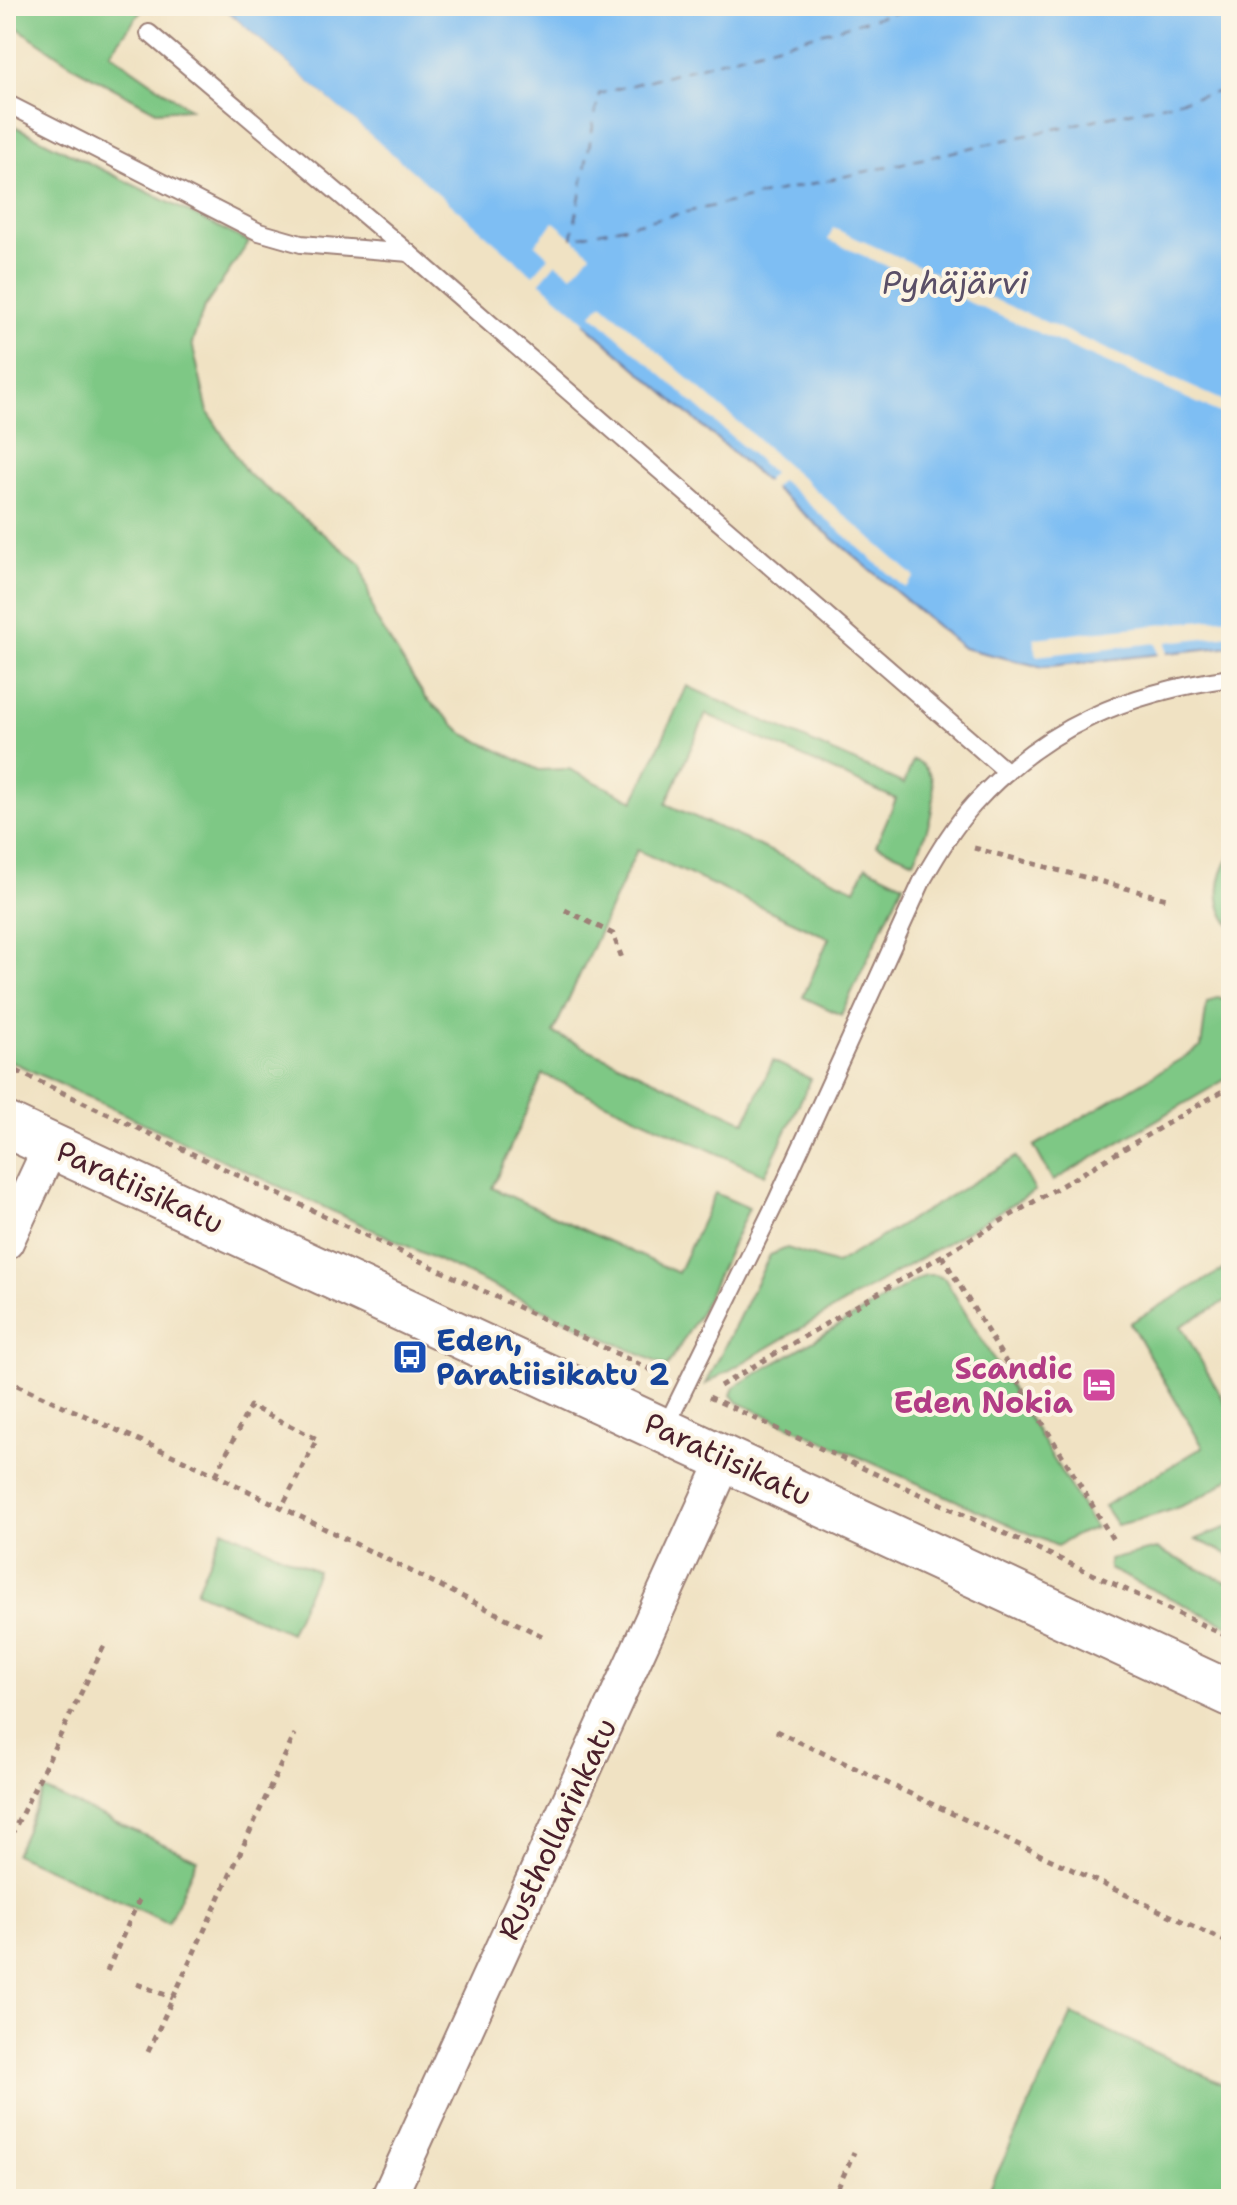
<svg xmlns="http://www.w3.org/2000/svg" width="1237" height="2205" font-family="'Shantell Sans',sans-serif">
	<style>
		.green { fill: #7ec885; stroke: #647458; stroke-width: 2 }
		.water { fill: #7ebef3; stroke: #646e8f; stroke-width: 2 }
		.pier { fill: #f0e2c3 }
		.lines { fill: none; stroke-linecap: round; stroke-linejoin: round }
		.ferry { stroke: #5a4f67; stroke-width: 2; stroke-dasharray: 10 8; stroke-linecap: butt }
		.lane-casing { stroke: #9d8077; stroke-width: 20 }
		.street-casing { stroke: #9d8077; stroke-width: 38 }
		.secondary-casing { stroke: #9d8077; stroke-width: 48 }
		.path { stroke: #9d8077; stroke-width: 5; stroke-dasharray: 6 6; stroke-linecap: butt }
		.lane { stroke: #fff; stroke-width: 16 }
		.street { stroke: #fff; stroke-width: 34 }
		.secondary { stroke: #fff; stroke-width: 44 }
		.labels { text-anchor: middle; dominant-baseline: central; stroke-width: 8; stroke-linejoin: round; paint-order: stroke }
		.street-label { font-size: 30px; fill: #4a1f2b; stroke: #fcf5e5 }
		.transit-label { font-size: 30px; font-weight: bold; fill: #164399; stroke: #fcf5e5; text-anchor: start }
		.hotel-label { font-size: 30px; font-weight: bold; fill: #b23c85; stroke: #fcf5e5; text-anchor: end }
		.water-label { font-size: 32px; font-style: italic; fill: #5a4f67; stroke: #fcf5e5 }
	</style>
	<rect width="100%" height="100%" fill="#fcf5e5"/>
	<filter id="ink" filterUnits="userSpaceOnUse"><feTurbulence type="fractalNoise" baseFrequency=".0125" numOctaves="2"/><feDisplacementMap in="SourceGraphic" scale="16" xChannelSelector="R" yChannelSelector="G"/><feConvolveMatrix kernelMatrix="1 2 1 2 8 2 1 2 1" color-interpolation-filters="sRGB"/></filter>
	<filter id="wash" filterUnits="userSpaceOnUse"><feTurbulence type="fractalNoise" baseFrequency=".006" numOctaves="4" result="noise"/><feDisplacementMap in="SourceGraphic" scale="32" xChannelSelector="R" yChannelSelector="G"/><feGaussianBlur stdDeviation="1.8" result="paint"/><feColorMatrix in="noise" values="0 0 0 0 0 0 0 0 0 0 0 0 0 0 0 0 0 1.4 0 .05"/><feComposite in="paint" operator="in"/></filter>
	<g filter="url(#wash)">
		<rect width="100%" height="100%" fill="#f0e2c3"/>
		<!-- green -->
		<g class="green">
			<polygon points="6,6 145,6 110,53 190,109 156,111 78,69 6,20"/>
			<path d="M6 122 249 242 204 308 192 343 208 412 247 473 361 564 375 617 425 697 464 734 539 770 569 769 634 801 687 686 904 784 913 760C951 774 927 834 914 861L876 845 896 799 706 714 666 804 855 889 866 866 903 884 841 1015 803 997 829 938 637 850 553 1033 745 1122 773 1061 811 1079 765 1175 543 1074 492 1188 678 1273 715 1193 749 1208 700 1313 667 1367 6 1059Z"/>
			<path d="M1231 855V926C1213 904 1216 877 1231 855Z"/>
			<polygon points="1218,997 1231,1002 1231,1076 1053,1181 1034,1146 1201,1047 1207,1003"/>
			<polygon points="1016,1157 1035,1191 706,1384 770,1255 787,1248 836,1264"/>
			<path d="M1231 1265V1298L1181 1326 1231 1413V1477C1197 1505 1159 1515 1117 1525L1104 1506 1203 1447 1130 1323Z"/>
			<polygon points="925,1275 936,1275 945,1279 1095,1528 1078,1534 1057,1546 737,1402 731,1395 734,1387"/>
			<polygon points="1231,1526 1231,1556 1196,1539"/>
			<polygon points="223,1529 317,1571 290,1633 196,1591"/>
			<polygon points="1156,1549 1231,1584 1231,1627 1109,1569 1109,1560"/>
			<polygon points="44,1790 197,1859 168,1923 15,1854"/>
			<polygon points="1072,2014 1231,2088 1231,2172 1219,2199 996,2199 987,2195"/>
		</g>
		<!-- water -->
		<polygon class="water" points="221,6 1231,6 1231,646 1042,667 963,648 764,480"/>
		<!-- pier -->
		<g class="pier">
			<polygon points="217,6 221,6 533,275 549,257 535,244 554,222 591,254 572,275 556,263 540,282 586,322 583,325"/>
			<polygon points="833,228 1231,404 1231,418 828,240"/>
			<polygon points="602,303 915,577 905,588 781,480 771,490 763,484 773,473 592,314"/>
			<polygon points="1231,617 1231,635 1166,642 1167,657 1158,658 1156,643 1036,656 1034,638"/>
		</g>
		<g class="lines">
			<!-- ferry -->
			<polyline class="ferry" points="918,6 599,94 572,238 1231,89"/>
		</g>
	</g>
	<g filter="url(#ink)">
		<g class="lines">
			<defs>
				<g id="lane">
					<polyline points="149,33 409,253 1007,772"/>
					<polyline points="6,103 259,232 301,244 409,253"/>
					<path d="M665 1428 777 1200 923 879C938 853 954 826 974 804 1045 726 1129 692 1231 678"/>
				</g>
				<g id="street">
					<polyline points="6,1242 51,1146"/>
					<polyline points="388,2199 726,1458"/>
				</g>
				<polyline id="secondary" points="6,1125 1231,1694"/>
			</defs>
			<!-- lane casing -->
			<use href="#lane" class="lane-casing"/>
			<!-- street casing -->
			<use href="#street" class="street-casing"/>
			<!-- secondary casing -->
			<use href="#secondary" class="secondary-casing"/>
			<!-- path -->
			<g class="path">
				<polyline points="974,848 1167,899"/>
				<polyline points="565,910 613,934 623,961"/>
				<polyline points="6,1066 660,1374"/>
				<polyline points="942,1256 1115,1543"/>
				<polyline points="6,1380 216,1475 542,1636"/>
				<polyline points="720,1386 1231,1086"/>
				<polyline points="709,1397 1231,1638"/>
				<polyline points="216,1475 250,1406 317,1439 282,1507"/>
				<polyline points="776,1731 1231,1944"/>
				<polyline points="6,1846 104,1646"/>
				<polyline points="107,1971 139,1900"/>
				<polyline points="137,1984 173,1998"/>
				<polyline points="148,2052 295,1734"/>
				<polyline points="833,2199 854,2152"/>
			</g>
			<!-- lane -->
			<use href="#lane" class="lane"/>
			<!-- street -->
			<use href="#street" class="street"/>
			<!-- secondary -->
			<use href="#secondary" class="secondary"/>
		</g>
	</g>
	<!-- icons -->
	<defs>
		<symbol id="bus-square" viewBox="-11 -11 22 22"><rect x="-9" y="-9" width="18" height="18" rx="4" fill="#1a4fb4" stroke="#fcf5e5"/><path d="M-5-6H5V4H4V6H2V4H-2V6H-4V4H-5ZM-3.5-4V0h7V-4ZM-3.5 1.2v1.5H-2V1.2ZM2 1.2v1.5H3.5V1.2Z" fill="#fff"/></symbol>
		<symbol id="hotel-square" viewBox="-11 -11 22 22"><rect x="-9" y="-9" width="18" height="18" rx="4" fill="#d1479c" stroke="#fcf5e5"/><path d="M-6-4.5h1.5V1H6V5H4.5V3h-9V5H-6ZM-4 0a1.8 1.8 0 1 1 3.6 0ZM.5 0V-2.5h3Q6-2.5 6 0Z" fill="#fff"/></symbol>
	</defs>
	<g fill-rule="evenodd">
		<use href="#bus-square" x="390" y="1337" width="40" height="40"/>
		<use href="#hotel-square" x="1079" y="1365" width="40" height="40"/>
	</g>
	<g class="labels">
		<!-- street labels -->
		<g class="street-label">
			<text transform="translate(140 1187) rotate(25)">Paratiisikatu</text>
			<text transform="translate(728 1459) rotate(25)">Paratiisikatu</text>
			<text transform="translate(557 1829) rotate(-65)">Rusthollarinkatu</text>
		</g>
		<!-- transit labels -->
		<g class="transit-label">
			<text x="436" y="1340">Eden,<tspan x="436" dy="34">Paratiisikatu 2</tspan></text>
		</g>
		<!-- hotel labels -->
		<g class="hotel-label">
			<text x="1073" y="1368">Scandic<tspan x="1073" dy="34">Eden Nokia</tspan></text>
		</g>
		<!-- water labels -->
		<g class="water-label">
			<text x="955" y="282">Pyhäjärvi</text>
		</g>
	</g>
	<!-- margin -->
	<rect width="1237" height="2205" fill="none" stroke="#fcf5e5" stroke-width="32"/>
</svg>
